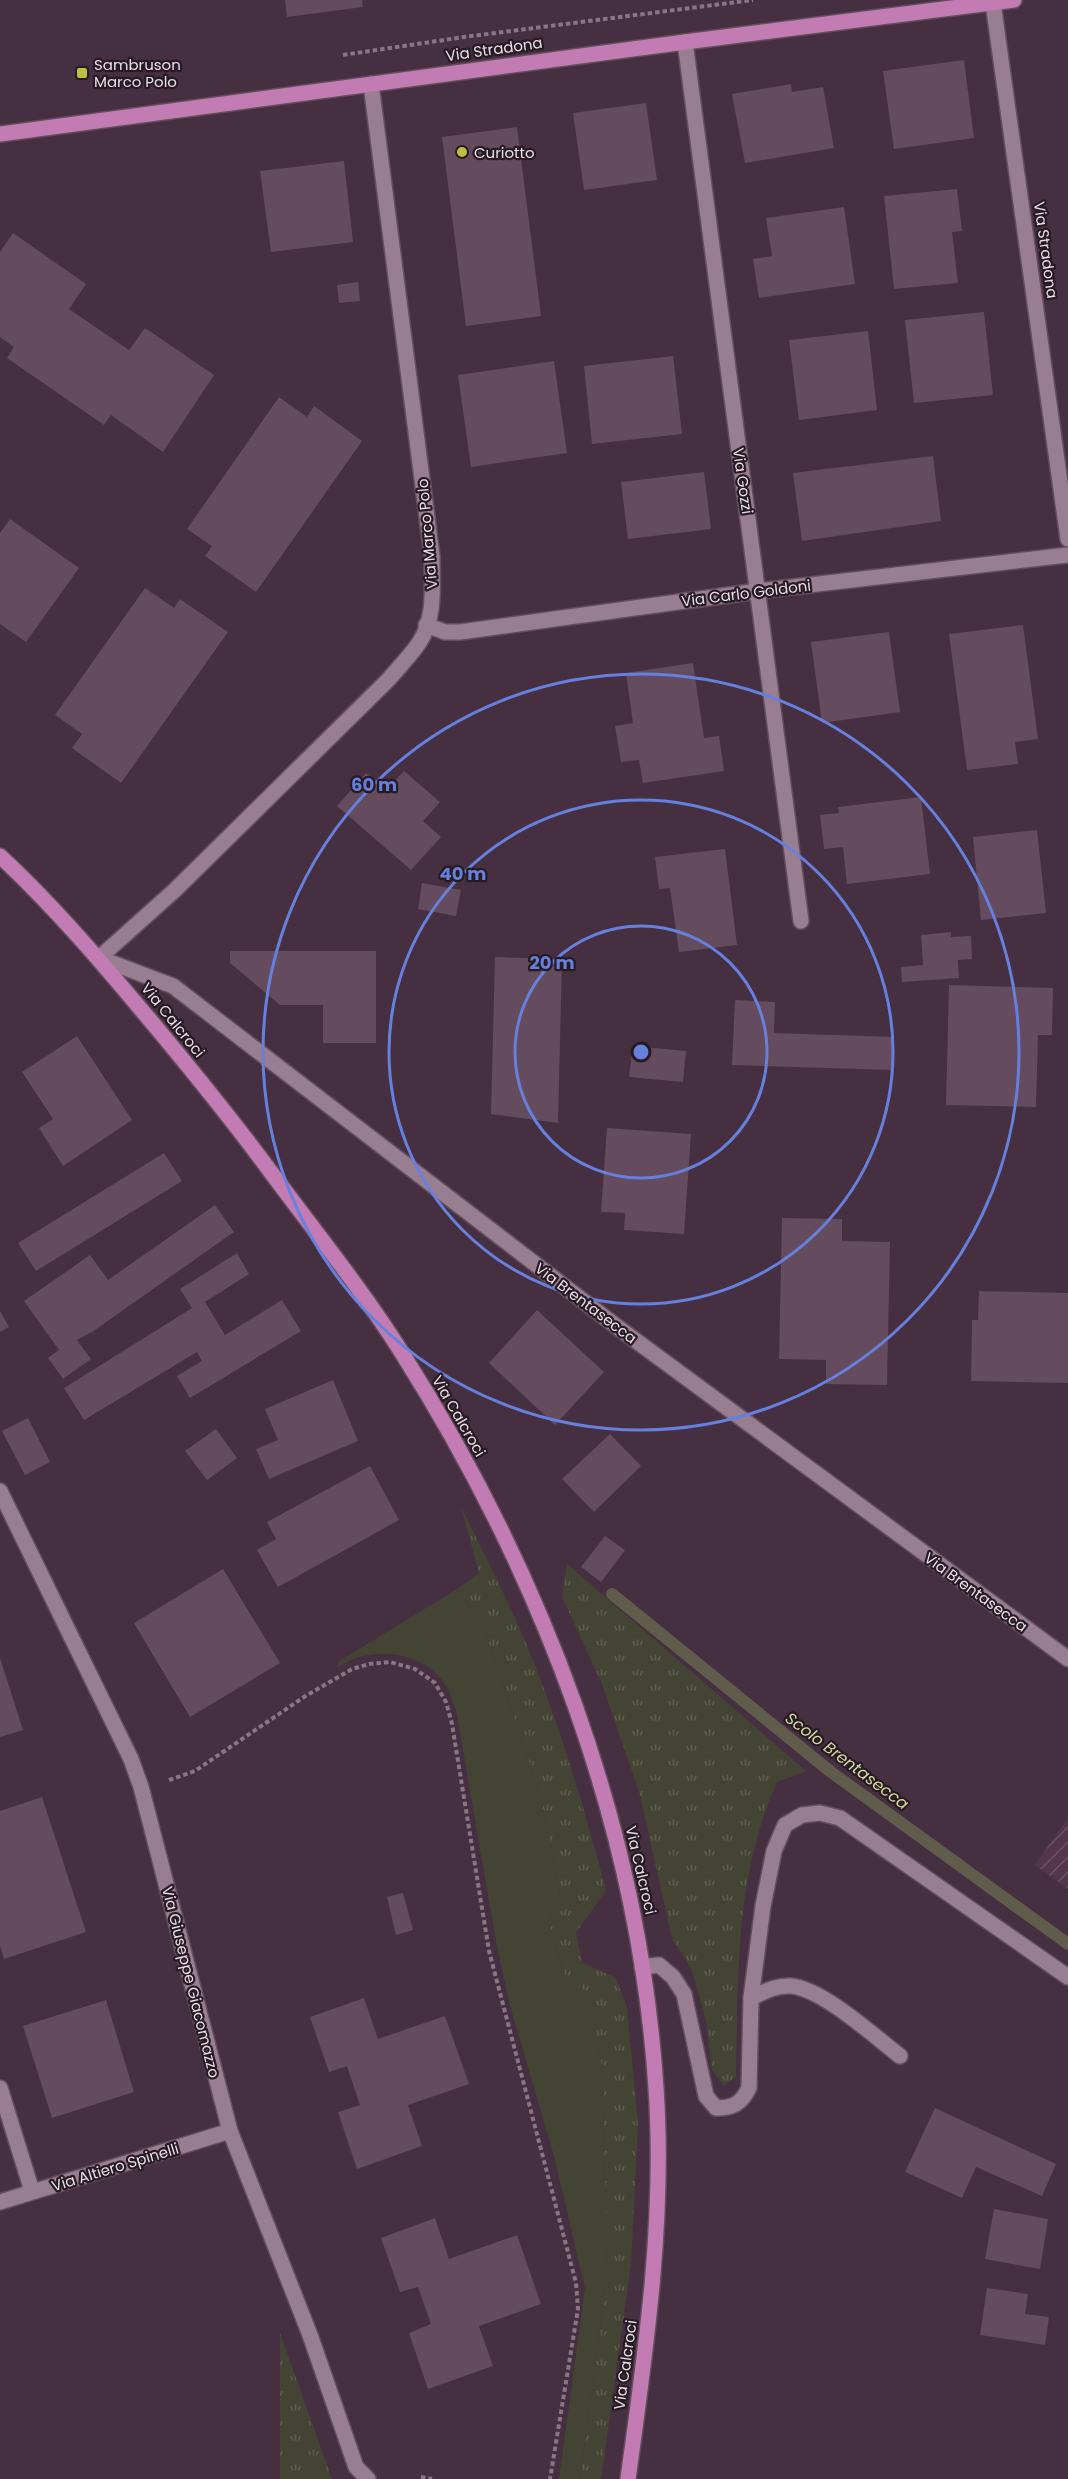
<svg xmlns="http://www.w3.org/2000/svg" width="1068" height="2479" font-family="Poppins,sans-serif">
	<style>
		.industrial { fill: url(#industrial-furrows) }
		.grass { fill: url(#grass-tufts) }
		.green { fill: #444434 }
		.lines { fill: none; stroke-linecap: round; stroke-linejoin: round }
		.stream { stroke: #605c4c; stroke-width: 12 }
		.building { fill: #644b5d }
		.minor-casing { stroke: #624e5d; stroke-width: 18 }
		.major-casing { stroke: #624e5d; stroke-width: 18 }
		.path { stroke: #897584; stroke-width: 4; stroke-dasharray: 4.5 3; stroke-linecap: butt }
		.minor { stroke: #997e92; stroke-width: 15 }
		.major { stroke: #c37cb3; stroke-width: 15 }
		.ring { fill: none; stroke: #6680de; stroke-width: 3 }
		.poi-dot { fill: #bebf42; stroke: #261b23; stroke-width: 2 }
		.labels { text-anchor: middle; dominant-baseline: central; stroke-width: 4.5; stroke-linejoin: round; paint-order: stroke }
		.street-label { font-size: 15px; fill: #eddde8; stroke: #261b23 }
		.poi-label { font-size: 15px; fill: #eddde8; stroke: #261b23; text-anchor: start }
		.water-label { font-size: 16px; font-style: italic; fill: #d6d8a1; stroke: #261b23 }
		.centre { fill: #6680de; stroke: #261b23; stroke-width: 3 }
		.ring-label { font-size: 18px; text-anchor: middle; font-weight: bold; fill: #6680de; stroke: #261b23; stroke-width: 4.5; stroke-linejoin: round; paint-order: stroke }
	</style>
	<defs>
		<pattern id="industrial-furrows" width="10" height="10" patternUnits="userSpaceOnUse" patternTransform="scale(1.5)"><rect width="10" height="10" fill="#53354c"/><path d="M-1 1l2-2M0 10L10 0M9 11l2-2" fill="none" stroke="#6c5266"/></pattern>
		<pattern id="grass-tufts" width="24" height="20" patternUnits="userSpaceOnUse" patternTransform="scale(1.5)"><rect width="24" height="20" fill="#444434"/><path d="M3 7l-1-3M5 7V3M7 7l1-3M15 17l-1-3M17 17v-4M19 17l1-3" fill="none" stroke="#5f5f51"/></pattern>
	</defs>
	<rect width="100%" height="100%" fill="#462f41"/>
	<!-- industrial -->
	<polygon class="industrial" points="1068,1818 1068,1889 1035,1865"/>
	<!-- grass -->
	<g class="grass">
		<path d="M461 1507C489 1564 519 1621 541 1681 567 1749 587 1819 606 1890L576 1933 582 1963 615 1977 627 2007 638 2125 631 2264 601 2479H580L607 2273 602 2068 591 1996 566 1977 548 1922 560 1895 541 1798 483 1625 457 1589 479 1573Z"/>
		<path d="M567 1564 806 1771 777 1782C735 1875 738 1977 736 2077L724 2086 712 2070 706 2021 692 1970 672 1938 640 1795 602 1684 562 1597Z"/>
		<polygon points="280,2333 332,2479 280,2479"/>
	</g>
	<!-- green -->
	<path class="green" d="M457 1589 483 1625 541 1798 560 1895 548 1922 566 1977 591 1995 602 2068 607 2273 580 2479H559L585 2288 554 2156 510 2006 497 1947 456 1710C453 1703 451 1694 447 1688 431 1659 395 1649 364 1656 355 1657 346 1663 338 1667V1662Z"/>
	<g class="lines">
		<!-- stream -->
		<polyline class="stream" points="612,1594 831,1772 1068,1944"/>
	</g>
	<!-- building -->
	<g class="building">
		<polygon points="285,0 362,0 363,7 287,17"/>
		<polygon points="964,60 974,138 894,149 883,71"/>
		<polygon points="791,84 792,92 823,87 834,148 745,163 732,94"/>
		<polygon points="646,103 657,180 584,190 573,113"/>
		<polygon points="517,127 541,316 466,326 442,137"/>
		<polygon points="344,161 353,242 271,252 260,171"/>
		<polygon points="957,189 962,231 952,232 958,283 894,289 884,196"/>
		<polygon points="844,207 855,284 759,298 753,259 772,256 766,218"/>
		<polygon points="13,233 86,284 69,309 129,350 145,328 214,375 163,452 111,415 104,425 7,358 14,347 0,337 0,252"/>
		<polygon points="358,282 360,301 339,303 337,285"/>
		<polygon points="984,312 993,395 914,403 905,320"/>
		<polygon points="868,331 877,410 799,420 789,340"/>
		<polygon points="673,356 682,434 592,444 584,366"/>
		<polygon points="554,361 567,453 471,467 458,375"/>
		<polygon points="279,397 307,417 314,406 362,441 256,592 205,556 212,546 187,529"/>
		<polygon points="933,456 941,521 802,541 793,473"/>
		<polygon points="704,472 711,529 628,539 621,482"/>
		<polygon points="10,519 79,568 26,642 0,624 0,533"/>
		<polygon points="145,588 174,608 180,599 228,632 121,783 72,748 82,734 55,715"/>
		<polygon points="1023,625 1038,739 1015,742 1018,764 967,770 949,634"/>
		<polygon points="889,632 900,712 822,723 811,642"/>
		<polygon points="693,663 704,738 719,736 724,771 643,783 639,760 621,762 615,726 633,723 626,673"/>
		<polygon points="404,771 440,802 423,821 441,837 411,870 337,806 366,773 387,790"/>
		<polygon points="921,797 930,874 847,884 843,847 824,849 820,815 839,813 838,807"/>
		<polygon points="1037,830 1046,913 981,920 973,837"/>
		<polygon points="725,849 737,945 679,952 670,888 659,889 655,857"/>
		<polygon points="422,883 461,890 456,916 418,909"/>
		<polygon points="951,932 951,937 971,936 972,959 958,960 959,978 902,982 901,967 923,965 921,935"/>
		<polygon points="230,951 376,951 376,1043 323,1043 323,1005 280,1005 230,963"/>
		<polygon points="495,957 562,959 558,1123 491,1114"/>
		<polygon points="949,985 1053,988 1052,1035 1038,1035 1036,1107 946,1105"/>
		<polygon points="735,1000 775,1002 774,1033 894,1037 893,1070 732,1065"/>
		<polygon points="77,1036 132,1120 63,1166 39,1128 53,1119 22,1072"/>
		<polygon points="633,1046 686,1051 683,1082 629,1077"/>
		<polygon points="607,1128 691,1134 684,1234 624,1230 625,1213 601,1212"/>
		<polygon points="164,1153 182,1181 36,1271 18,1243"/>
		<polygon points="215,1205 234,1232 92,1332 77,1340 91,1359 63,1379 48,1358 59,1350 24,1301 90,1255 108,1280"/>
		<polygon points="782,1218 842,1219 842,1241 890,1242 887,1385 826,1384 826,1360 779,1359"/>
		<polygon points="237,1253 249,1274 205,1302 225,1335 282,1300 301,1331 190,1398 177,1376 202,1361 197,1352 84,1420 64,1388 192,1308 180,1289"/>
		<polygon points="979,1291 1068,1293 1068,1383 971,1381 972,1320 978,1320"/>
		<polygon points="537,1310 604,1372 555,1425 489,1363"/>
		<polygon points="0,1311 9,1327 0,1332"/>
		<polygon points="333,1380 358,1441 269,1479 256,1449 278,1440 265,1409"/>
		<polygon points="28,1418 50,1462 25,1475 2,1431"/>
		<polygon points="216,1429 237,1458 207,1480 185,1451"/>
		<polygon points="610,1434 641,1466 594,1512 562,1479"/>
		<polygon points="370,1466 399,1520 278,1587 257,1550 276,1539 267,1522"/>
		<polygon points="605,1536 625,1550 601,1582 581,1567"/>
		<polygon points="223,1569 280,1663 190,1717 134,1623"/>
		<polygon points="0,1658 23,1730 0,1737"/>
		<polygon points="42,1797 86,1932 4,1959 0,1946 0,1811"/>
		<polygon points="403,1893 413,1930 396,1935 387,1897"/>
		<polygon points="364,1998 378,2039 445,2016 469,2084 408,2105 422,2146 357,2169 338,2112 360,2105 347,2066 329,2072 310,2017"/>
		<polygon points="106,2000 134,2092 52,2118 23,2026"/>
		<polygon points="935,2108 1056,2164 1042,2196 976,2167 962,2198 905,2172"/>
		<polygon points="994,2209 1048,2219 1040,2269 985,2259"/>
		<polygon points="435,2218 449,2259 517,2235 541,2304 479,2326 493,2366 428,2389 409,2333 431,2324 418,2287 400,2292 381,2238"/>
		<polygon points="987,2288 1028,2294 1025,2314 1049,2317 1045,2345 980,2335"/>
	</g>
	<g class="lines">
		<defs>
			<g id="minor">
				<polyline points="993,3 1068,539"/>
				<polyline points="685,42 801,921"/>
				<path d="M371 84 432 556C432 585 436 618 419 643 410 656 399 667 389 679L175 890 99 958 173 986 616 1326 1068 1659"/>
				<polyline points="426,625 445,632 460,632 758,591 1068,555"/>
				<polyline points="0,1491 131,1759 141,1787 230,2131 310,2335 356,2467 368,2479"/>
				<path d="M642 1967 659 1965 673 1977 684 1994 706 2096 716 2108C733 2108 741 2104 749 2088L751 1998 763 1906 774 1851 785 1825 802 1815 820 1813 840 1818 1068 1977"/>
				<path d="M751 1998C764 1992 776 1985 791 1986 823 1989 874 2036 900 2056"/>
				<polyline points="0,2088 32,2191"/>
				<polyline points="0,2202 230,2131"/>
			</g>
			<g id="major">
				<polyline points="0,134 685,42 1014,0"/>
				<path d="M0 856C58 910 109 971 160 1032 199 1079 237 1126 273 1175 317 1234 363 1291 402 1353 541 1573 639 1826 656 2088 665 2219 646 2349 628 2479"/>
			</g>
		</defs>
		<!-- minor casing -->
		<use href="#minor" class="minor-casing"/>
		<!-- major casing -->
		<use href="#major" class="major-casing"/>
		<!-- path -->
		<g class="path">
			<polyline points="343,55 464,37 753,0"/>
			<polyline points="169,1780 195,1771 304,1697 352,1669 369,1664 390,1662 415,1669 435,1683 446,1702 452,1724 489,1951 576,2283 578,2309 550,2479"/>
			<polyline points="421,2477 432,2479"/>
		</g>
		<!-- minor -->
		<use href="#minor" class="minor"/>
		<!-- major -->
		<use href="#major" class="major"/>
	</g>
	<!-- distance rings -->
	<g class="ring">
		<circle cx="641" cy="1052" r="126"/>
		<circle cx="641" cy="1052" r="252"/>
		<circle cx="641" cy="1052" r="378"/>
	</g>
	<!-- markers -->
	<g class="poi-dot">
		<rect x="76" y="67" width="12" height="12" rx="3"/>
		<circle cx="462" cy="152" r="6"/>
	</g>
	<g class="labels">
		<!-- street labels -->
		<g class="street-label">
			<text transform="translate(494 49) rotate(-8)">Via Stradona</text>
			<text transform="translate(1046 250) rotate(82)">Via Stradona</text>
			<text transform="translate(743 481) rotate(82)">Via Gozzi</text>
			<text transform="translate(427 534) rotate(-95)">Via Marco Polo</text>
			<text transform="translate(746 593) rotate(-7)">Via Carlo Goldoni</text>
			<text transform="translate(173 1020) rotate(51)">Via Calcroci</text>
			<text transform="translate(586 1303) rotate(37)">Via Brentasecca</text>
			<text transform="translate(459 1416) rotate(60)">Via Calcroci</text>
			<text transform="translate(976 1592) rotate(36)">Via Brentasecca</text>
			<text transform="translate(641 1870) rotate(77)">Via Calcroci</text>
			<text transform="translate(191 1982) rotate(76)">Via Giuseppe Giacomazzo</text>
			<text transform="translate(115 2167) rotate(-17)">Via Altiero Spinelli</text>
			<text transform="translate(625 2365) rotate(-82)">Via Calcroci</text>
		</g>
		<!-- poi labels -->
		<g class="poi-label">
			<text x="94" y="64">Sambruson<tspan x="94" dy="17">Marco Polo</tspan></text>
			<text x="474" y="152">Curiotto</text>
		</g>
		<!-- water labels -->
		<g class="water-label">
			<text transform="translate(847 1761) rotate(37)">Scolo Brentasecca</text>
		</g>
	</g>
	<circle cx="641" cy="1052" r="9" class="centre"/>
	<g class="ring-label">
		<text x="374" y="791">60 m</text>
		<text x="463" y="880">40 m</text>
		<text x="552" y="969">20 m</text>
	</g>
</svg>
